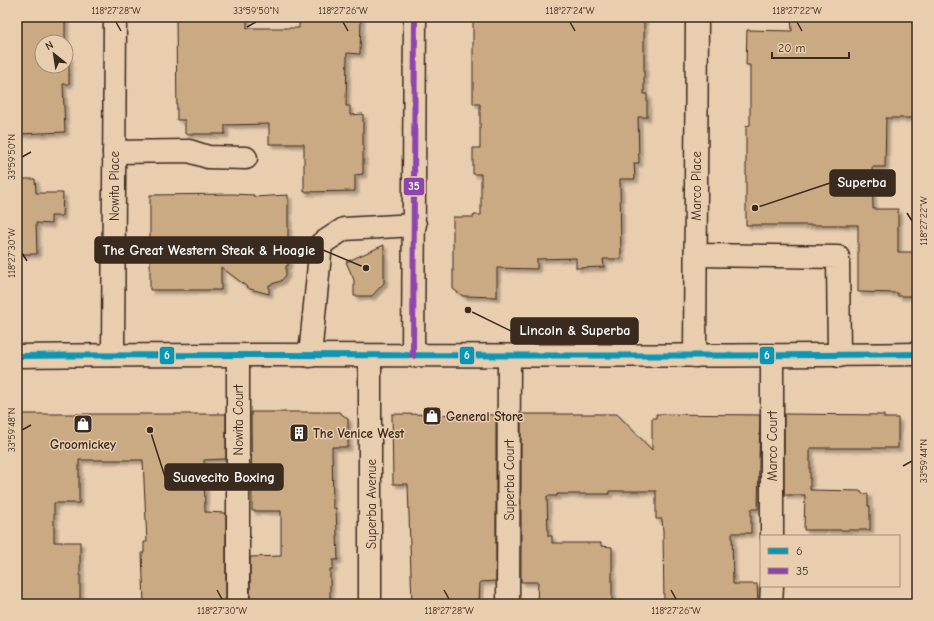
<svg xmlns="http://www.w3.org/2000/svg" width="934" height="621" font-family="'Comic Neue',sans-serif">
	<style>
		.building { fill: #caaa82; stroke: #3b2a1e; filter: url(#shadow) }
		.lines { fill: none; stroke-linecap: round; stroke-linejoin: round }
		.minor-casing { stroke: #3b2a1e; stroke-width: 25 }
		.highway-casing { stroke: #3b2a1e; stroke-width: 25 }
		.minor { stroke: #e8cdaf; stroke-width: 22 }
		.highway { stroke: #e8cdaf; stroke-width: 22 }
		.bus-1-casing { stroke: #e8cdaf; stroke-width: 9 }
		.bus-2-casing { stroke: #e8cdaf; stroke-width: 9 }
		.bus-1 { stroke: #0996b4; stroke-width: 6 }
		.bus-2 { stroke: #8e44ad; stroke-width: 6 }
		.ticks { fill: none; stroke: #3b2a1e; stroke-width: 1.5 }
		.labels { text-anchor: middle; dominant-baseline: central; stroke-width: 3; stroke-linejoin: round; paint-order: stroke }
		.street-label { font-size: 13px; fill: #3b2a1e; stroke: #e8cdaf }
		.poi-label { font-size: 13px; font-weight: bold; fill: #3b2a1e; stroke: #e8cdaf; text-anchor: start }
		.leader { fill: none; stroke: #3b2a1e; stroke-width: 1.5 }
		.callout-dot { fill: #3b2a1e; stroke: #e8cdaf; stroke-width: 1.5 }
		.callout { fill: #3b2a1e; stroke: #3b2a1e; stroke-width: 1.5 }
		.callout-label { font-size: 14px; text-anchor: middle; font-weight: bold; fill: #fff }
		.line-badge { stroke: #e8cdaf; stroke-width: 1.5 }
		.badge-label { font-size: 11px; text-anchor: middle; font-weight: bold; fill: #fff }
		.neatline { fill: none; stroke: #3b2a1e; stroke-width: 1.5 }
		.ticks-label { font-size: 10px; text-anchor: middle; fill: #3b2a1e }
	</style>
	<defs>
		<filter id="shadow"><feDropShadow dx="3.5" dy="3.5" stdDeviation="1" flood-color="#0004"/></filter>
	</defs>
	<rect width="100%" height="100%" fill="#e8cdaf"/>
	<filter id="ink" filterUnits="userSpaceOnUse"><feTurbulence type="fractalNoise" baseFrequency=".025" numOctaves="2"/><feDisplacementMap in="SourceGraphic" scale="8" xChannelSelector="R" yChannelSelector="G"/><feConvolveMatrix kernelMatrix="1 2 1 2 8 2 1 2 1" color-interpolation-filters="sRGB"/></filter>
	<g filter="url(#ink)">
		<!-- building -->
		<g class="building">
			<polygon points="17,17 65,17 65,42 42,42 42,66 66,66 66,56 69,56 69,84 63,84 65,132 18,134"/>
			<polygon points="176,17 247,17 247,28 299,28 299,17 361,17 360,54 347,53 346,106 350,106 350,115 363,114 363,174 355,175 355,191 304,192 304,144 269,144 269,124 225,125 225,134 185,134 185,120 177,120"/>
			<polygon points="473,17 644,17 644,94 647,94 647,117 638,117 639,163 634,163 635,179 620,179 621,259 603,259 604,267 576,268 576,258 537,259 537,269 497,268 497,297 463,296 453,289 453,217 474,217 474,215 481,215 481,174 473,174 473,148 480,148 480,104 473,104"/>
			<polygon points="791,17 917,17 917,118 886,118 885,167 872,167 873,209 898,209 898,252 917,252 917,296 898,296 898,293 858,292 858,225 746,225 746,126 750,125 750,65 746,65 747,30 792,31"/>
			<polygon points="17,179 35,179 36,193 63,193 62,216 51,216 51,224 36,223 37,254 17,254"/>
			<polygon points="232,194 254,195 254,197 288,195 288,266 286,266 286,275 281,281 269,285 269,294 250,289 221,267 221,290 150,290 150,195"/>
			<polygon points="384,245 384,283 372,296 354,296 354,280 346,262"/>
			<polygon points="251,412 339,412 348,419 348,447 332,447 333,508 336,508 338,560 333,560 333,569 330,569 330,604 250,603 250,557 281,556 281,511 252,511"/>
			<polygon points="17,414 226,414 226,459 204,460 205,512 226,513 226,603 144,604 142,553 144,553 144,542 147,542 143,460 79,460 79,503 54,503 54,542 80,542 80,604 17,604"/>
			<polygon points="392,414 496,415 496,581 480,582 479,604 412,604 408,484 393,484"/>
			<polygon points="521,414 617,414 652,450 652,418 656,418 656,414 760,415 758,509 751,509 751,533 732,533 733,584 757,584 758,604 664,604 663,531 662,519 656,519 656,491 609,491 609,494 557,494 557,496 547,496 548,536 552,536 552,543 601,543 601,546 612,547 612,604 537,604 538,582 521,582"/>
			<polygon points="784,414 884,415 884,418 898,418 898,448 810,448 810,490 861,491 861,493 868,494 868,506 870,506 870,530 804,530 805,495 784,495"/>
		</g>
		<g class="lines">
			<defs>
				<g id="minor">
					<polyline points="114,152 189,151 208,157 246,158"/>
					<polyline points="696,255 838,257 839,356"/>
					<polyline points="113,355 115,17"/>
					<polyline points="310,356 321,244 344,229 415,225"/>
					<polyline points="370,356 370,604"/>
					<polyline points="413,356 415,17"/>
					<polyline points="695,356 697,17"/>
					<polyline points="772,536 772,356"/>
					<polyline points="238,604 238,356"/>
					<polyline points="508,604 509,356"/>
					<polyline points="771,604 772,586"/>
				</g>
				<path id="highway" d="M17 356C317 353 617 358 917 354"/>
			</defs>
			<!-- minor casing -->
			<use href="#minor" class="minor-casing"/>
			<!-- highway casing -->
			<use href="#highway" class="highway-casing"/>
			<!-- minor -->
			<use href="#minor" class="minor"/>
			<!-- highway -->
			<use href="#highway" class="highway"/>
			<defs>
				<path id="bus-1" d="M17 356C317 353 617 358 917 354"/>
				<polyline id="bus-2" points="413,356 415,17"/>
			</defs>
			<!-- bus-1 casing -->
			<use href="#bus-1" class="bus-1-casing"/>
			<!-- bus-2 casing -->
			<use href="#bus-2" class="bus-2-casing"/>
			<!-- bus-1 -->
			<use href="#bus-1" class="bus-1"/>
			<!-- bus-2 -->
			<use href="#bus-2" class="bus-2"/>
		</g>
	</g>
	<!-- ticks -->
	<path class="ticks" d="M116 22 121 31M343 22 348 31M570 22 575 31M797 22 802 31M247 27 256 22M22 157 31 152M907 213 912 221M22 253 27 261M22 430 31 425M903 466 912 461M217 590 222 599M444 590 449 599M671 590 676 599"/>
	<!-- icons -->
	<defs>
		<symbol id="shop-square" viewBox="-11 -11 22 22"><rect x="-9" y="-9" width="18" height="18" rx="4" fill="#3b2a1e" stroke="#e8cdaf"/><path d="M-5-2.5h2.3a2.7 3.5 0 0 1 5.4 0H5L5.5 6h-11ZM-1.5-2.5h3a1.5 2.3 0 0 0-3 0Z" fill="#fff"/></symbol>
		<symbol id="building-square" viewBox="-11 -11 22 22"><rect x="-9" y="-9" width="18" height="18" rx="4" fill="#3b2a1e" stroke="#e8cdaf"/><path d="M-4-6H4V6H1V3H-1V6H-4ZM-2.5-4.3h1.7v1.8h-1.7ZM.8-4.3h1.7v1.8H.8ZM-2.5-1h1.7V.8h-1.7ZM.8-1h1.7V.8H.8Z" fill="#fff"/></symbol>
	</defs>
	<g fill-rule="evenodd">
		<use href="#shop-square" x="421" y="405" width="22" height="22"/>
		<use href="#shop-square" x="72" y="413" width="22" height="22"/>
		<use href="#building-square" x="288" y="422" width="22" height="22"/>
	</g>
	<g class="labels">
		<!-- street labels -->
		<g class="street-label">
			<text transform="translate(114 186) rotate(-90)">Nowita Place</text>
			<text transform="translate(696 186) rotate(-90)">Marco Place</text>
			<text transform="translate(238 420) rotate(-90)">Nowita Court</text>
			<text transform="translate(772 446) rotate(-90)">Marco Court</text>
			<text transform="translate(509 480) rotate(-90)">Superba Court</text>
			<text transform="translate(371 504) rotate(-90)">Superba Avenue</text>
		</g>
		<!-- poi labels -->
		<g class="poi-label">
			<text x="446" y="416">General Store</text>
			<text x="313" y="433">The Venice West</text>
			<text x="83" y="444" text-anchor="middle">Groomickey</text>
		</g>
	</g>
	<!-- callouts -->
	<path class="leader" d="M755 208L830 183M366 268L323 250M468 310L511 331M150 430L165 477"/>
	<g class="callout-dot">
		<circle cx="755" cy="208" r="4"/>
		<circle cx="366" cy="268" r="4"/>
		<circle cx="468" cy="310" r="4"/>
		<circle cx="150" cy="430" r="4"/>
	</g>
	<g class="callout">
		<rect x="830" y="170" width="65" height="26" rx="4"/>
		<rect x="95" y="237" width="228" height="26" rx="4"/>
		<rect x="511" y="318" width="127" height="26" rx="4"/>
		<rect x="165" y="464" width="118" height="26" rx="4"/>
	</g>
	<g class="callout-label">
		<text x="862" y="187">Superba</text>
		<text x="209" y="255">The Great Western Steak &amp; Hoagie</text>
		<text x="575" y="335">Lincoln &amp; Superba</text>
		<text x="224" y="482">Suavecito Boxing</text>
	</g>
	<g class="line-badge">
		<rect x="403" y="177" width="22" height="19" rx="4" fill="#8e44ad"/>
		<rect x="159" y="346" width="16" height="19" rx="4" fill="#0996b4"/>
		<rect x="759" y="346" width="16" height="19" rx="4" fill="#0996b4"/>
		<rect x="459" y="346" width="16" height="19" rx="4" fill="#0996b4"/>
	</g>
	<g class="badge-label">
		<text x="414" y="190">35</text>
		<text x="167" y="359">6</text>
		<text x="767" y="359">6</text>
		<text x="467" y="359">6</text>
	</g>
	<!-- margin -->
	<rect width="934" height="621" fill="none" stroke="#e8cdaf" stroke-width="44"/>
	<!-- legend -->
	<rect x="760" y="535" width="140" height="52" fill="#e8cdaf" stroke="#a38c75"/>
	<rect x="768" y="548" width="20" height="6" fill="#0996b4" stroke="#a38c75"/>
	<text x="796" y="555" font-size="12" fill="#3b2a1e">6</text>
	<rect x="768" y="568" width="20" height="6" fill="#8e44ad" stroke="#a38c75"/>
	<text x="796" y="575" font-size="12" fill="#3b2a1e">35</text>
	<!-- north arrow -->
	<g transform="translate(54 54) rotate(330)"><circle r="19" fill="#e8cdaf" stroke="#a38c75"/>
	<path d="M0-3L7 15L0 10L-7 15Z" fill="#3b2a1e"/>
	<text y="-6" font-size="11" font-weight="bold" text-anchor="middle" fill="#3b2a1e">N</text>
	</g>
	<!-- scale -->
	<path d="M772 52v6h77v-6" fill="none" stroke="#3b2a1e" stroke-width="2"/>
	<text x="778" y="52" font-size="12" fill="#3b2a1e" stroke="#e8cdaf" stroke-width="3" paint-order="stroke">20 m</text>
	<rect x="22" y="22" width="890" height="577" class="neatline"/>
	<g class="ticks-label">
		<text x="116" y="14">118°27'28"W</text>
		<text x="256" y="14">33°59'50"N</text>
		<text x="343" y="14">118°27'26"W</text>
		<text x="570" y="14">118°27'24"W</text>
		<text x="797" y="14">118°27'22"W</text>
		<text transform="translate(11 157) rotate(-90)" y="4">33°59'50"N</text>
		<text transform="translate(923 221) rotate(-90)" y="4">118°27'22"W</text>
		<text transform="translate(11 253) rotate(-90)" y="4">118°27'30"W</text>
		<text transform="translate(11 430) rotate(-90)" y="4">33°59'48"N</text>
		<text transform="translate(923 461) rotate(-90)" y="4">33°59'44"N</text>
		<text x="222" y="614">118°27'30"W</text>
		<text x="449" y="614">118°27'28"W</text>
		<text x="676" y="614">118°27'26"W</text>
	</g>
</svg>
